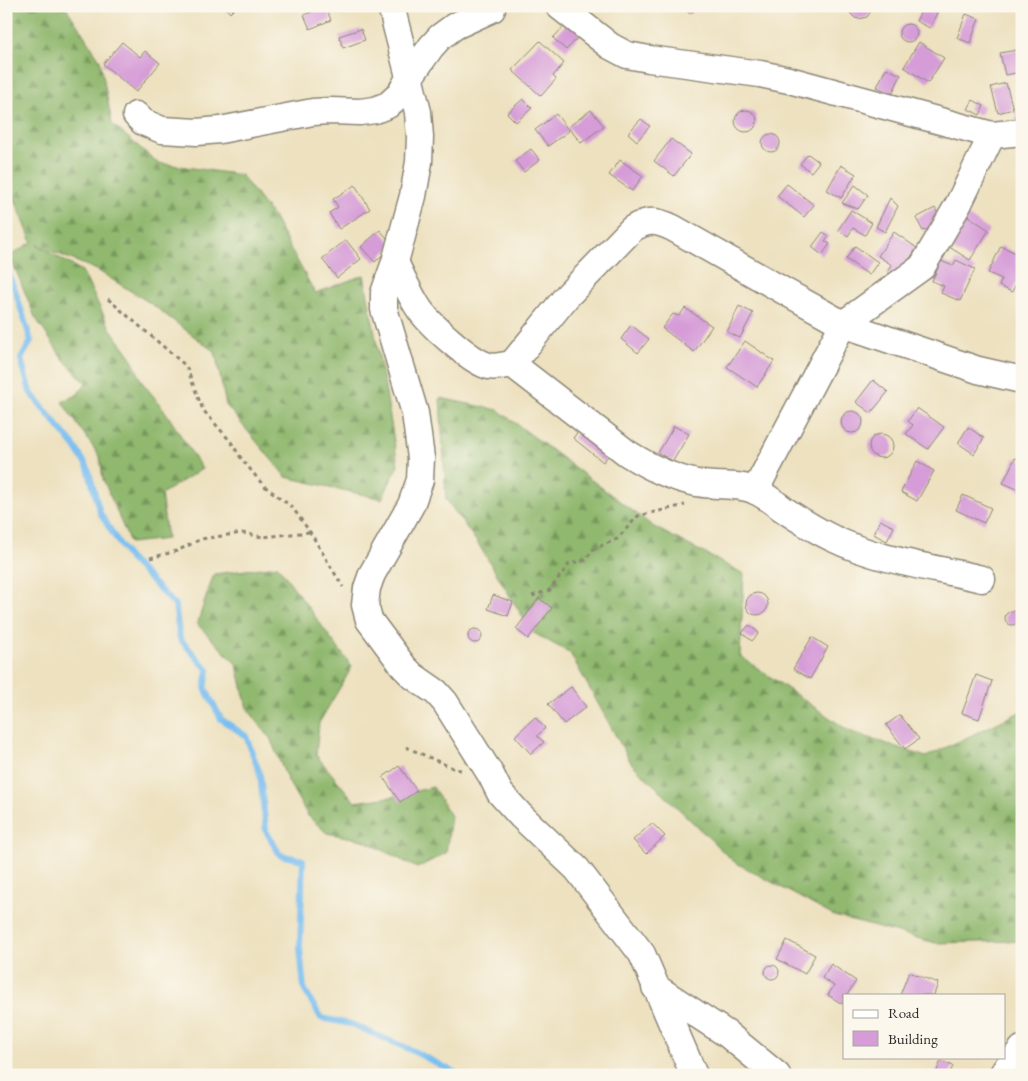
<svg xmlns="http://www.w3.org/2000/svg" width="1028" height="1081" font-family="'EB Garamond',serif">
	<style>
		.forest { fill: url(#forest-firs); stroke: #5e724c }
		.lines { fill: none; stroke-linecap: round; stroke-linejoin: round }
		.stream { stroke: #79bef0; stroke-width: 6 }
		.building { fill: #d69cd8 }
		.street-casing { stroke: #8c8676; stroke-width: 29 }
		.path { stroke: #8c8676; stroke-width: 3; stroke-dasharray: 4 4; stroke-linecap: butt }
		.street { stroke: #fff; stroke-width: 26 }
	</style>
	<defs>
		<pattern id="forest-firs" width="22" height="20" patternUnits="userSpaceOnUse" patternTransform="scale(1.25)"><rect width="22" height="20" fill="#90b86e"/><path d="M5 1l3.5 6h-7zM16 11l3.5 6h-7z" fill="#76965b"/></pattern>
	</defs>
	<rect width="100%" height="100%" fill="#fbf7ec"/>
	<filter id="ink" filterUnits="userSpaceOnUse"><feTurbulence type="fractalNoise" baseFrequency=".02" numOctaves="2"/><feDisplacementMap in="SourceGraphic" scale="10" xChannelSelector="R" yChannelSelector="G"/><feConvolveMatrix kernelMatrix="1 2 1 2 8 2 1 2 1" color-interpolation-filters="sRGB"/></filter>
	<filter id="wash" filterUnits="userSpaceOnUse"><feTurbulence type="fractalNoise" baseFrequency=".0096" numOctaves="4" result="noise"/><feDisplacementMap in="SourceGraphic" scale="20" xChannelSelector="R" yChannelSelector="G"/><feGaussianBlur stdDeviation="1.12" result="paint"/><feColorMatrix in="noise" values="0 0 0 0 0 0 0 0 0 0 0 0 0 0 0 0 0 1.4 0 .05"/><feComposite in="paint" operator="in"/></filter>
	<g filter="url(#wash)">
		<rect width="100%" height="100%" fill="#ede1c0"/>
		<!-- forest -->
		<g class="forest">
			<polygon points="6,6 65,6 100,60 112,124 158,163 241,175 272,215 315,293 364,275 386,393 398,465 382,499 286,477 226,405 215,352 150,303 97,270 37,245 82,271 110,328 130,355 142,382 163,408 202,469 161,494 167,539 130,543 103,479 100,457 62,402 77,395 86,383 63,359 35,317 10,256 32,242 6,177"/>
			<polygon points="440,398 498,410 654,527 744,574 740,656 849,731 926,757 1022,711 1022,941 936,943 834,916 733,861 631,763 570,653 532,632 479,545 446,499"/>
			<polygon points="278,566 352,667 319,723 316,755 355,802 391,797 433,787 451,816 446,853 417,868 363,840 327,833 308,816 288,781 270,738 247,708 237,665 197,624 214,574"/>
		</g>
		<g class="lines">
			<!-- stream -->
			<polyline class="stream" points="6,268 15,290 31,341 21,359 30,392 75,447 88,468 100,513 127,556 175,605 180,639 208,670 205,688 221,719 246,736 260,774 266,831 280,855 303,860 300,948 304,989 321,1018 351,1024 411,1050 460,1075"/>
		</g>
		<g id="blocks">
			<!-- building -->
			<g class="building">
				<polygon points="224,6 237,6 230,13"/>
				<polygon points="325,6 331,20 310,29 304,15"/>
				<polygon points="682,6 697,6 690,14"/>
				<polygon points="849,6 872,6 872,7 871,11 867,17 859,19 855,18 850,13"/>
				<polygon points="924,6 940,6 930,28 916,21"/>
				<polygon points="966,14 979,19 970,43 957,38"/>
				<polygon points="571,19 584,31 566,50 553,38"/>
				<circle cx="908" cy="33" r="9"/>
				<polygon points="361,29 365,40 343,48 339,36"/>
				<polygon points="540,41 564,63 553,76 556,79 541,96 512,70"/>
				<polygon points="122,42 140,57 145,51 160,63 136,92 103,64"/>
				<polygon points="919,42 944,58 928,83 904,67"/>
				<polygon points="1022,49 1022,72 1005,75 1000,53"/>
				<polygon points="886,68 901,75 892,94 877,87"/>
				<polygon points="1006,83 1013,109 998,113 991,87"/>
				<polygon points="523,99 532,108 516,122 507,113"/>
				<polygon points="973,100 984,106 980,115 968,109"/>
				<polygon points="1016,109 1022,110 1022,122 1016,122"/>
				<polygon points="591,110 604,126 581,143 568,127"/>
				<circle cx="746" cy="121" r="11"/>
				<polygon points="556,114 569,131 548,146 535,130"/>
				<polygon points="641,119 650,126 637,141 628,133"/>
				<circle cx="771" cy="143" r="9"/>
				<polygon points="671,139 691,154 674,176 654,161"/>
				<polygon points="531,149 540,160 524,172 515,161"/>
				<polygon points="808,154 819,162 811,172 800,164"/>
				<polygon points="620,160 643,176 632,191 609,175"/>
				<polygon points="841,165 856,174 841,198 827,190"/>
				<polygon points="787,184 814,205 804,217 777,196"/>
				<polygon points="355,185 370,209 339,229 329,213 338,207 333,199"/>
				<polygon points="855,185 868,195 858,209 842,203"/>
				<polygon points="890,198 898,206 885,232 876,227"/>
				<polygon points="935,208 942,222 923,231 916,218"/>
				<polygon points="851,210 872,223 865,235 853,228 848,236 838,230"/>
				<polygon points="965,214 989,230 970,260 946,245"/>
				<polygon points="380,230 393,245 375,262 361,247"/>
				<polygon points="823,232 829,236 825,241 830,244 822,255 812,247"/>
				<polygon points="894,232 917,248 896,279 887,272 892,265 878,256"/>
				<polygon points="346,240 361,259 337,278 322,259"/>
				<polygon points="855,246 878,262 869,275 846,259"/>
				<polygon points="1001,246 1022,256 1022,271 1012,292 999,286 1002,279 988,273"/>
				<polygon points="956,260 975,269 960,301 941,293 944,286 932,281 941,261 953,266"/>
				<polygon points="739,306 753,313 740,338 727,332"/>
				<polygon points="685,308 712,326 694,352 662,328 673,314 679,316"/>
				<polygon points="631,325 649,339 638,353 621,339"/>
				<polygon points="745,341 774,361 757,387 727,367"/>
				<polygon points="873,380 888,392 871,413 856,402"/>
				<polygon points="917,408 944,427 928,449 906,434 913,425 908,421"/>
				<circle cx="852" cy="422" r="11"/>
				<polygon points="583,425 613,450 603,462 573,438"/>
				<polygon points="674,426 689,434 673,461 658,453"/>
				<polygon points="968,427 984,438 974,454 958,443"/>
				<circle cx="881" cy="446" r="12"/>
				<polygon points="1015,458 1022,461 1022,491 1003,483"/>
				<polygon points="917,461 934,471 917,501 901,492"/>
				<polygon points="963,495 991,508 984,523 956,510"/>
				<polygon points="880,520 894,527 887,541 873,534"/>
				<circle cx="757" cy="604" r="11"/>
				<polygon points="493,595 513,602 508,616 488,609"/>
				<polygon points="539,598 552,608 528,639 516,629"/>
				<circle cx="1012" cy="618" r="7"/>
				<polygon points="749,625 759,633 752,641 742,633"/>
				<circle cx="475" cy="636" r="7"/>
				<polygon points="812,637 828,647 810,679 793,669"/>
				<polygon points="976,675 992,681 979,719 962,713"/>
				<polygon points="571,687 586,707 564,724 548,704"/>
				<polygon points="900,715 919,739 905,749 886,725"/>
				<polygon points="535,717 545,728 537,736 544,742 531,754 515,736"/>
				<polygon points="399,766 417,791 400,802 383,777"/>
				<polygon points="652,823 665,836 646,854 633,840"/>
				<polygon points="787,940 815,955 805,974 777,959"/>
				<polygon points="831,964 856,981 847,995 844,995 844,999 842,1004 828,995 834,986 822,978"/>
				<circle cx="772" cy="972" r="7"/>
				<polygon points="909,972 938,983 934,995 900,995"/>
				<polygon points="941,1061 953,1066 949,1075 935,1075"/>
			</g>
		</g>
	</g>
	<g filter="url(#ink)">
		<use href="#blocks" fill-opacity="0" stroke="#8c8676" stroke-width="1"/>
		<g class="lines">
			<defs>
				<g id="street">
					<polyline points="391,6 418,112 420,137 419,162 413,196 395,262 384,293 384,309 415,413 421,458 420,480 411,505 372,574 367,588 365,605 369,620 404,667 413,676 436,692 445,702 491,775 500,793 521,816 577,869 642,954 694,1075"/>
					<polyline points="559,6 610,46 627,55 649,59 760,74 789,80 992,135 958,205 922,267 843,324 755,491"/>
					<polyline points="136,115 143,122 162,130 197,132 220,130 313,112 330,111 360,112 375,110 388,105 399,95 410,77 431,47 440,37 455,26 492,9"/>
					<polyline points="992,135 1022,132"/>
					<path d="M395 262C402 277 409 293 418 307 428 323 471 362 489 366 496 368 505 365 512 364L627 453C649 467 672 478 697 483 716 487 736 483 754 490 764 495 774 502 783 509 798 519 815 530 832 538 879 561 932 567 982 579"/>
					<path d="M512 364 567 296 632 229C648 219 656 220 673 228L791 295 843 324 978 370 1022 380"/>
					<polyline points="655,987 727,1034 777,1075"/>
					<polyline points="1002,1075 1008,1066 1022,1049"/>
				</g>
			</defs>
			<!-- street casing -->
			<use href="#street" class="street-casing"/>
			<!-- path -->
			<g class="path">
				<polyline points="108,299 186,366 203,410 231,442 241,458 263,485 292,507 310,532 343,587"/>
				<polyline points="150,558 177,551 201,539 242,533 263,537 310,532"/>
				<polyline points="532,596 550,590 569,564 585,560 594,549 617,539 638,516 685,505"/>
				<polyline points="406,747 455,769 461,770"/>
			</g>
			<!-- street -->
			<use href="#street" class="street"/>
		</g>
	</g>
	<!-- margin -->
	<rect width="1028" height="1081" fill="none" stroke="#fbf7ec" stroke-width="25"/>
	<!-- legend -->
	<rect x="843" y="994" width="162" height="65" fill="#fbf7ec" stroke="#a8a59f"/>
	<rect x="853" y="1010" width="25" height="8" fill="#ffffff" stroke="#a8a59f"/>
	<text x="888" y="1018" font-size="15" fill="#2b2b2b">Road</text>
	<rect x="853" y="1031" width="25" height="15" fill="#d69cd8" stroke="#a8a59f"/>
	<text x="888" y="1044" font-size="15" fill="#2b2b2b">Building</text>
</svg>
